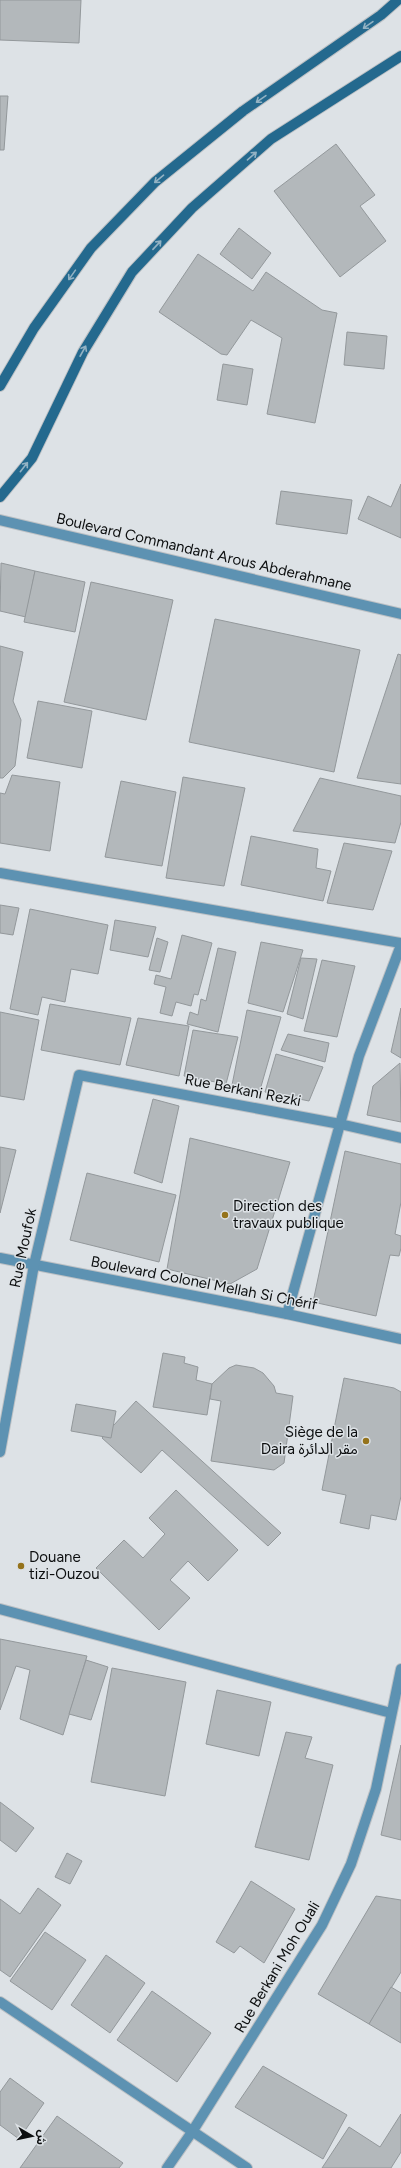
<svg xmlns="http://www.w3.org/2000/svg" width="401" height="2168" font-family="Figtree,'Noto Sans Arabic',sans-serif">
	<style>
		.building { fill: #b3b8bb; stroke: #93989b }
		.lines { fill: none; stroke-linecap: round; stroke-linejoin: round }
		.minor-casing { stroke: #bcc0c4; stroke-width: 12 }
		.secondary-casing { stroke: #bcc0c4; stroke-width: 12 }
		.minor { stroke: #5d92b2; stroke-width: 10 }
		.secondary { stroke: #24698e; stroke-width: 10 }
		.oneway { stroke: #93b2c3 }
		.poi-dot { fill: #95731b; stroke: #dde2e6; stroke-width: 1.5 }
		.labels { text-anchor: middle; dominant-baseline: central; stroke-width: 3; stroke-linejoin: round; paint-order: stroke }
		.street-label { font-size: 15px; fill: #0c0e0f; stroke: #dde2e6 }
		.poi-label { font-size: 15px; fill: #0c0e0f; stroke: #dde2e6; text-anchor: start }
	</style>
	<rect width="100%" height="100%" fill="#dde2e6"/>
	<!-- building -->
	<g class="building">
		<polygon points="0,0 81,0 79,43 0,40"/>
		<polygon points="0,96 8,96 4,150 0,150"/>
		<polygon points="336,144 375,195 360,206 386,241 340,277 274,191"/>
		<polygon points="239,228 271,253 252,279 220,254"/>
		<polygon points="198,254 253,291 266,272 322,310 337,313 315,423 267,414 282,338 251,320 227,355 221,354 159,312"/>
		<polygon points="347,332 387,336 384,369 344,365"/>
		<polygon points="223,364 253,369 247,405 217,400"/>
		<polygon points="401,484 401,538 358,519 368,496 391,507"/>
		<polygon points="281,491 352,500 347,534 276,524"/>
		<polygon points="1,563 35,571 26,617 0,611"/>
		<polygon points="35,571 85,582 75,632 24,622"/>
		<polygon points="91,582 173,600 146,720 64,702"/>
		<polygon points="215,619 360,650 334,772 189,742"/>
		<polygon points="0,646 23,652 13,701 21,720 15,766 3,778 0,778"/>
		<polygon points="398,654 401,655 401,784 357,778"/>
		<polygon points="38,701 92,711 82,768 27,758"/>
		<polygon points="12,775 60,782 50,851 0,843 0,793 5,794"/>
		<polygon points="183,777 245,788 224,886 166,878"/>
		<polygon points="320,778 401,796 401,822 395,843 293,831"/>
		<polygon points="121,781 176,792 162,866 105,857"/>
		<polygon points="251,836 318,849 316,868 331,871 323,901 241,885"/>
		<polygon points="344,843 392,851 373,910 327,903"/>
		<polygon points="0,905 19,908 13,935 0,933"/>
		<polygon points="30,909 108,925 98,974 71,969 65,1002 42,997 38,1015 10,1009"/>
		<polygon points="115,920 156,927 148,957 110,950"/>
		<polygon points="182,935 212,943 198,995 194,994 191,1006 176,1002 172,1016 160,1013 166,987 154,984 156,975 171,979"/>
		<polygon points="157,938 168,942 160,972 149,970"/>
		<polygon points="261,942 303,950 283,1012 248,1003"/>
		<polygon points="218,948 236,952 218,1032 187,1024 190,1012 198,1015 201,999 206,1001"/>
		<polygon points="301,958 317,959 303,1019 287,1014"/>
		<polygon points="322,960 355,966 337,1037 304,1031"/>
		<polygon points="50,1004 131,1018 120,1065 41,1050"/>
		<polygon points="401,1008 401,1058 391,1052"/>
		<polygon points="247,1010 281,1017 260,1090 232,1085"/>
		<polygon points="0,1012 39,1020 24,1100 0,1096"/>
		<polygon points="138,1018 189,1026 179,1076 126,1065"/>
		<polygon points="193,1030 238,1037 226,1084 184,1076"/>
		<polygon points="288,1034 329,1043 325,1062 281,1050"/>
		<polygon points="276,1054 323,1067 309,1101 265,1092"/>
		<polygon points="400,1063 401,1122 367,1115 373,1086"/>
		<polygon points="153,1099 179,1106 162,1183 134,1173"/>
		<polygon points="190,1138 290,1162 257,1269 230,1284 167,1269"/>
		<polygon points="0,1147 16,1150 0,1213"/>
		<polygon points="345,1151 401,1164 401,1202 395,1234 401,1236 401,1248 399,1256 390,1255 376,1316 313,1302"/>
		<polygon points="87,1173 176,1195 159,1262 70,1240"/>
		<polygon points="163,1353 185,1357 184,1363 198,1367 196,1380 212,1384 207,1415 153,1407"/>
		<polygon points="236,1365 254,1368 263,1373 274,1386 276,1393 293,1396 284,1463 274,1470 211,1461 221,1401 210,1399 212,1384 229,1368"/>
		<polygon points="344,1378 394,1388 401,1392 401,1496 396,1520 371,1515 369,1529 340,1523 346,1495 322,1490"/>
		<polygon points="136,1401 281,1533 268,1546 162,1450 141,1473 102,1438"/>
		<polygon points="76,1404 116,1411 111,1438 71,1431"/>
		<polygon points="176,1490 238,1550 208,1581 188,1561 170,1580 190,1598 159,1630 96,1568 124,1540 143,1558 165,1534 149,1518"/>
		<polygon points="0,1639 87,1656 63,1735 20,1719 30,1670 16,1666 0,1710"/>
		<polygon points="86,1660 108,1667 91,1720 69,1714"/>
		<polygon points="112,1668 186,1682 165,1796 91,1782"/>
		<polygon points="217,1690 271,1702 259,1756 206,1744"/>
		<polygon points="286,1732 312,1737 305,1758 333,1765 309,1860 255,1847"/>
		<polygon points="401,1745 401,1840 381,1835"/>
		<polygon points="0,1802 34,1828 16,1852 0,1840"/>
		<polygon points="67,1853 82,1861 70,1884 55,1877"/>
		<polygon points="251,1881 295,1909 264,1963 240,1946 234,1953 216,1942"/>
		<polygon points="38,1888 61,1905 10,1977 0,1970 0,1899 20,1914"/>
		<polygon points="376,1896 401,1900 401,1972 369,2024 318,1994"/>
		<polygon points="45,1932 86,1960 52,2010 10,1981"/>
		<polygon points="106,1955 145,1983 110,2033 71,2005"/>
		<polygon points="391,1987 401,1993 401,2043 369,2024"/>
		<polygon points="152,1991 211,2033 177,2082 117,2040"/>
		<polygon points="263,2066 347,2115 323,2159 235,2107"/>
		<polygon points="10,2078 44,2103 19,2139 0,2125 0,2092"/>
		<polygon points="401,2114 401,2152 391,2168 322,2168 349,2127 380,2147"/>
		<polygon points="57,2116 123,2163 119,2168 20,2168"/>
	</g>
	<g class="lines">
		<defs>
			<g id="minor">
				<polyline points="0,520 401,614"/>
				<polyline points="0,873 401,943"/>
				<polyline points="0,1258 287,1314 401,1339"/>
				<polyline points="287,1314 359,1056 401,945"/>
				<polyline points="0,1452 34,1265 79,1075 340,1124 401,1138"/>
				<polyline points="0,1609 391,1713"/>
				<polyline points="0,2002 247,2168"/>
				<polyline points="167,2168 192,2132 322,1925 351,1864 376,1789 401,1669"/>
			</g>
			<g id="secondary">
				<polyline points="0,386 34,328 91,248 155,182 243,111 381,15 398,0"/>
				<polyline points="0,497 32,458 83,352 132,272 192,208 271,139 401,56"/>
			</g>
		</defs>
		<!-- minor casing -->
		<use href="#minor" class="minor-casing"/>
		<!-- secondary casing -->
		<use href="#secondary" class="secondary-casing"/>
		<!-- minor -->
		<use href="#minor" class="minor"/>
		<!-- secondary -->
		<use href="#secondary" class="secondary"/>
	</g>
	<!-- one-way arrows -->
	<defs><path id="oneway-shaft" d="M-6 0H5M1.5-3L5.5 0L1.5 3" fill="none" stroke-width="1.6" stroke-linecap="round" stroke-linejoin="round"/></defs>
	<g class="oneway">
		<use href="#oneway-shaft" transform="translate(368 25) rotate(145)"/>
		<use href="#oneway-shaft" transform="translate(261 99) rotate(145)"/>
		<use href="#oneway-shaft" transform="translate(252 156) rotate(-41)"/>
		<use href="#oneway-shaft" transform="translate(159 179) rotate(140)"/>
		<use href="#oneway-shaft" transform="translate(157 245) rotate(-47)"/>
		<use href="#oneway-shaft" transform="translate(72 275) rotate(125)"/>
		<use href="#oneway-shaft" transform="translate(83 351) rotate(-61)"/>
		<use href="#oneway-shaft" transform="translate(24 467) rotate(-52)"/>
	</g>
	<!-- markers -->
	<g class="poi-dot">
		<circle cx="225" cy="1215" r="4"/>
		<circle cx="366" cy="1441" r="4"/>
		<circle cx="21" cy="1566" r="4"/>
	</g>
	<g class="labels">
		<!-- street labels -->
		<g class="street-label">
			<text transform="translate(204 552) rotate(13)">Boulevard Commandant Arous Abderahmane</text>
			<text transform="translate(243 1090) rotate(11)">Rue Berkani Rezki</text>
			<text transform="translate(23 1248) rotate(-78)">Rue Moufok</text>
			<text transform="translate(204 1283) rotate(11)">Boulevard Colonel Mellah Si Chérif</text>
			<text transform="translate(277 1967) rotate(-59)">Rue Berkani Moh Ouali</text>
		</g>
		<!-- poi labels -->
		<g class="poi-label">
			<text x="233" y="1206">Direction des<tspan x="233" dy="17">travaux publique</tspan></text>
			<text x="358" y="1432" text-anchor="end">Siège de la<tspan x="358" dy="17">Daira مقر الدائرة</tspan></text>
			<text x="29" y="1557">Douane<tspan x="29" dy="17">tizi-Ouzou</tspan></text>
		</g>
	</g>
	<!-- north arrow -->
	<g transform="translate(32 2136) rotate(99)" stroke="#dde2e6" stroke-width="3" paint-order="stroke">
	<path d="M0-3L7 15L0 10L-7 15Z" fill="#0c0e0f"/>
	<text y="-6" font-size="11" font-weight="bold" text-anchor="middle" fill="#0c0e0f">ش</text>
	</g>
</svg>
